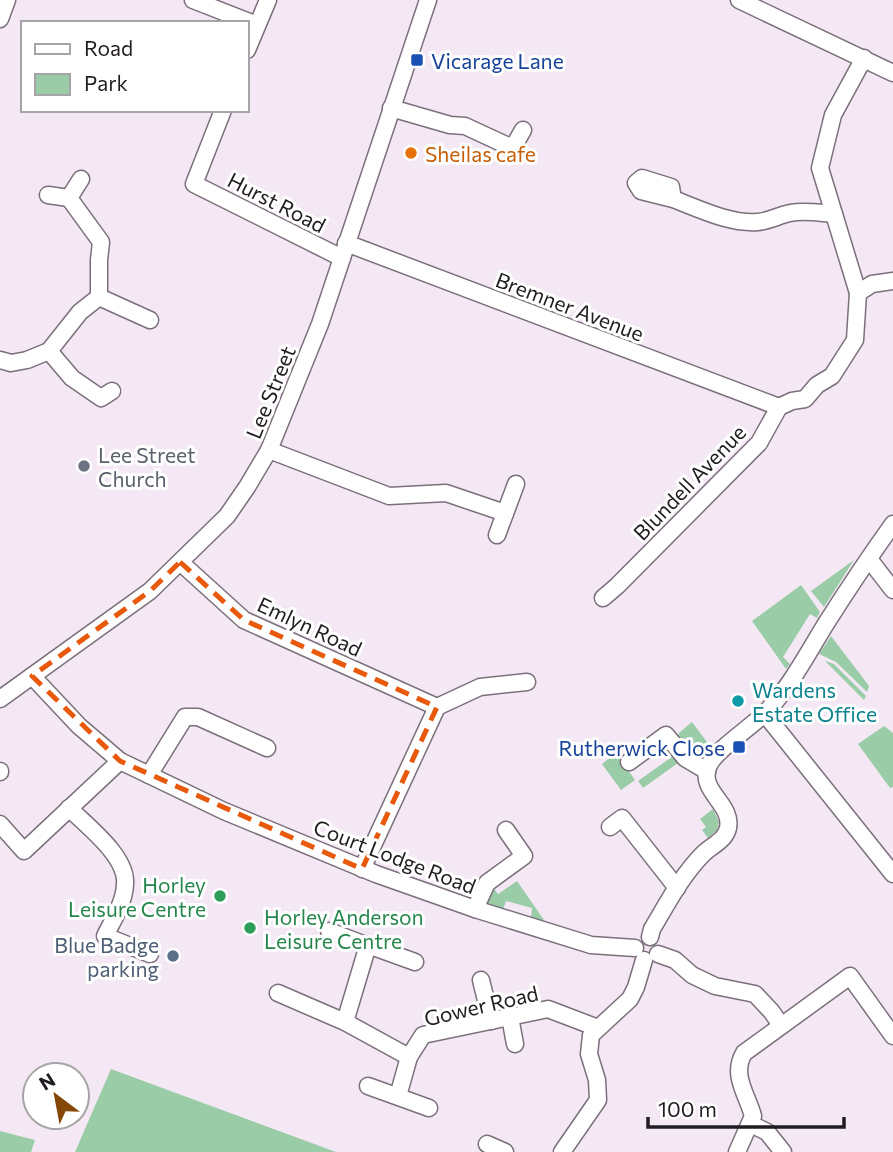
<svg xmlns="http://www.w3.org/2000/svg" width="893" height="1152" font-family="Commissioner,sans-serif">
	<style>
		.green { fill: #99cca7 }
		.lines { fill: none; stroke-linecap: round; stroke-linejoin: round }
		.minor-casing { stroke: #7b6f7b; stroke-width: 19 }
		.minor { stroke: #fff; stroke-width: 16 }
		.marked { fill: none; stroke: #e8590c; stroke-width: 5; stroke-dasharray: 14 9; stroke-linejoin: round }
		.transit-dot { fill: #1a4fb4; stroke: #fff; stroke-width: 2.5 }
		.food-dot { fill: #e8710a; stroke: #fff; stroke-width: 2.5 }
		.worship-dot { fill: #6b7280; stroke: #fff; stroke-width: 2.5 }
		.culture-dot { fill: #0f9aa8; stroke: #fff; stroke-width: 2.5 }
		.leisure-dot { fill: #2e9e5b; stroke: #fff; stroke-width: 2.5 }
		.service-dot { fill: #5c6f8a; stroke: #fff; stroke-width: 2.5 }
		.labels { text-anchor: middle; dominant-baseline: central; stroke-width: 6; stroke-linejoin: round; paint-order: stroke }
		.transit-label { font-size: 21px; fill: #164399; stroke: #fff; text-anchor: start }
		.food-label { font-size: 21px; fill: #c56008; stroke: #fff; text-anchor: start }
		.street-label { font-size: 21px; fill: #211c21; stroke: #fff }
		.worship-label { font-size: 21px; fill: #5b616d; stroke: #fff; text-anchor: start }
		.culture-label { font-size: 21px; fill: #0d838f; stroke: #fff; text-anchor: start }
		.leisure-label { font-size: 21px; fill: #27864d; stroke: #fff; text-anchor: end }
		.service-label { font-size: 21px; fill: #4e5e75; stroke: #fff; text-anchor: end }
	</style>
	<rect width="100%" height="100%" fill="#f5e8f5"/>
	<!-- green -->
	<g class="green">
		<polygon points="854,560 824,607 811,591"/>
		<polygon points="801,585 820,612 817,618 810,614 783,657 790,664 786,669 752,621"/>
		<polygon points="831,636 869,686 867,692 836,662 819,654"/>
		<polygon points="825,661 834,664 866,696 864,700"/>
		<polygon points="692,722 712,749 703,754 689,752 677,738 679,733"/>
		<polygon points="884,726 893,733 893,787 890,788 858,744"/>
		<polygon points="616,753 635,780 621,790 602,764"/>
		<polygon points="673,756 678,763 643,788 638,781"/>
		<polygon points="713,809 719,822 717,830 708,838 702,830 706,827 700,819"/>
		<polygon points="517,881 546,923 531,918 532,908 506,901 503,910 485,902 492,886 498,894"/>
		<polygon points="111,1069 336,1152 75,1152"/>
		<polygon points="0,1131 35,1140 31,1152 0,1152"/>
	</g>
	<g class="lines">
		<defs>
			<g id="minor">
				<polyline points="193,0 257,25"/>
				<polyline points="739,0 893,73"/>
				<polyline points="0,19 7,0"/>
				<polyline points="247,50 268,0"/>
				<polyline points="391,108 450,125 465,126 508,146 515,144 523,130"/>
				<polyline points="223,110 194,184 342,258"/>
				<polyline points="81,179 69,198 101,242 99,260 99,297"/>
				<polyline points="48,195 69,198"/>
				<path d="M673 199 641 191 636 183 642 178 671 187 673 199C700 209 729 224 758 222 769 221 780 215 790 213 805 210 820 213 834 214"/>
				<polyline points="346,243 779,407"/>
				<polyline points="858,293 872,284 893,281"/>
				<polyline points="99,297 150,320"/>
				<polyline points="49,351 72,378 101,398 112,391"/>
				<polyline points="0,360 11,363 27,360 49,351 80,312 99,297"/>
				<polyline points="269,450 389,496 446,493 505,513"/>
				<polyline points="497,535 516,484"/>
				<polyline points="869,559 893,590"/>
				<polyline points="180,562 244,620 437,707"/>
				<polyline points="603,598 617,586 759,443 779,407 792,401 805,399 817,385 832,376 855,340 858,293 820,168 833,115 864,58"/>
				<polyline points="32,676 79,726 120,761 224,811 376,874 475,909 591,945 635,948"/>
				<polyline points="0,699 150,591 227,516 247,487 269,450 320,324 428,0"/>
				<polyline points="765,714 893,874"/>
				<polyline points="629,762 666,735 685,758 707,771"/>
				<polyline points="0,772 0,771"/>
				<polyline points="149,775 185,717 198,717 267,748"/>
				<path d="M69 808C88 827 128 857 125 885 124 903 113 920 105 936L150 954"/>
				<polyline points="0,824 24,851 120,761"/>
				<polyline points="610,827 622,818 677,888"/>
				<polyline points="362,869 437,707 480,687 527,682"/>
				<polyline points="475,909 487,883 524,856 506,830"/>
				<polyline points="329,931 368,946"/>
				<path d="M650 937 652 929C667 904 682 875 703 854 712 845 725 841 728 828 733 803 697 791 709 765 715 751 751 727 764 714 790 688 807 654 827 622 848 589 870 556 893 524"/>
				<polyline points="658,954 675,960 692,975 715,986 755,994 771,1011 781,1025"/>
				<polyline points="481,980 491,1021"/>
				<polyline points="278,993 345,1022 409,1057 423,1035 548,1009 598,1028"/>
				<polyline points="510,1017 515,1044"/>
				<polyline points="345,1022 368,945 415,962"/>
				<polyline points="368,1086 429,1108"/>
				<polyline points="398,1096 409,1057"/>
				<polyline points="751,1124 767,1132 783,1152"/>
				<polyline points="487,1144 505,1152"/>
				<polyline points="562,1152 598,1100 597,1080 589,1054 591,1035 630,999 636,987 644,960"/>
				<path d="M737 1152 753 1116C747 1094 731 1075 744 1053L850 976 893 1036"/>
			</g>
		</defs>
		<!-- minor casing -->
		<use href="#minor" class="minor-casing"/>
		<!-- minor -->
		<use href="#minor" class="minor"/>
	</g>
	<!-- marked area -->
	<path class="marked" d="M180 562 244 620 437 707 362 869 120 761 32 676 150 591Z"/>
	<!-- markers -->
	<g class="transit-dot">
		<rect x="410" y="53" width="14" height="14" rx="3.5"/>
		<rect x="732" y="740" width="14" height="14" rx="3.5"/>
	</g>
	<circle class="food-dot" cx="411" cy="153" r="7"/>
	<circle class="worship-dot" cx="84" cy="466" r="7"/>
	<circle class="culture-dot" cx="738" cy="701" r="7"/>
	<g class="leisure-dot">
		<circle cx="220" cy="896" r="7"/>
		<circle cx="250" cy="928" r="7"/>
	</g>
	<circle class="service-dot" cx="173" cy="956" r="7"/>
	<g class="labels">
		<!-- transit labels -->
		<g class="transit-label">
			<text x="431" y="60">Vicarage Lane</text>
			<text x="725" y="747" text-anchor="end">Rutherwick Close</text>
		</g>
		<!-- food labels -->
		<g class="food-label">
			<text x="425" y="153">Sheilas cafe</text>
		</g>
		<!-- street labels -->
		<g class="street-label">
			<text transform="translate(277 202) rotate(27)">Hurst Road</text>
			<text transform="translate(570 306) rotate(21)">Bremner Avenue</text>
			<text transform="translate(270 392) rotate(-68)">Lee Street</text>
			<text transform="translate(689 482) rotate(-46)">Blundell Avenue</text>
			<text transform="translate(310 626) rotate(25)">Emlyn Road</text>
			<text transform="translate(395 856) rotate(21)">Court Lodge Road</text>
			<text transform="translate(481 1005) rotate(-13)">Gower Road</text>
		</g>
		<!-- worship labels -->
		<g class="worship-label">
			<text x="98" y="454">Lee Street<tspan x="98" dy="24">Church</tspan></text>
		</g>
		<!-- culture labels -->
		<g class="culture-label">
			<text x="752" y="689">Wardens<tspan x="752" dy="24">Estate Office</tspan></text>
		</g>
		<!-- leisure labels -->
		<g class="leisure-label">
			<text x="206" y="884">Horley<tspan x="206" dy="24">Leisure Centre</tspan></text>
			<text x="264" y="916" text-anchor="start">Horley Anderson<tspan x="264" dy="24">Leisure Centre</tspan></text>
		</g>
		<!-- service labels -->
		<g class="service-label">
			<text x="159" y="944">Blue Badge<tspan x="159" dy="24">parking</tspan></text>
		</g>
	</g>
	<!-- legend -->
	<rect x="21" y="21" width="228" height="91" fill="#ffffff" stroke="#a6a4a6" stroke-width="2"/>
	<rect x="35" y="44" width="35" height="10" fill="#ffffff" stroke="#a6a4a6" stroke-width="2"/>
	<text x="84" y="56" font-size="21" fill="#211c21">Road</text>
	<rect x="35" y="74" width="35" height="21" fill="#99cca7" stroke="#a6a4a6" stroke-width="2"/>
	<text x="84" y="91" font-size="21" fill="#211c21">Park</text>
	<!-- north arrow -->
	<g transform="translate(56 1096) rotate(328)"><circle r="33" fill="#ffffff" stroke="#a6a4a6" stroke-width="2"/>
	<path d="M0-5L12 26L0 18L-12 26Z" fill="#844705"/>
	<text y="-10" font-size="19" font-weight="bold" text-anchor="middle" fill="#211c21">N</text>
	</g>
	<!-- scale -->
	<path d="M648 1117v10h196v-10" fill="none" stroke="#211c21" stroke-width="3.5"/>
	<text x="658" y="1117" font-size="21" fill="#211c21" stroke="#ffffff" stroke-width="5" paint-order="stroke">100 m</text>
</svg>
